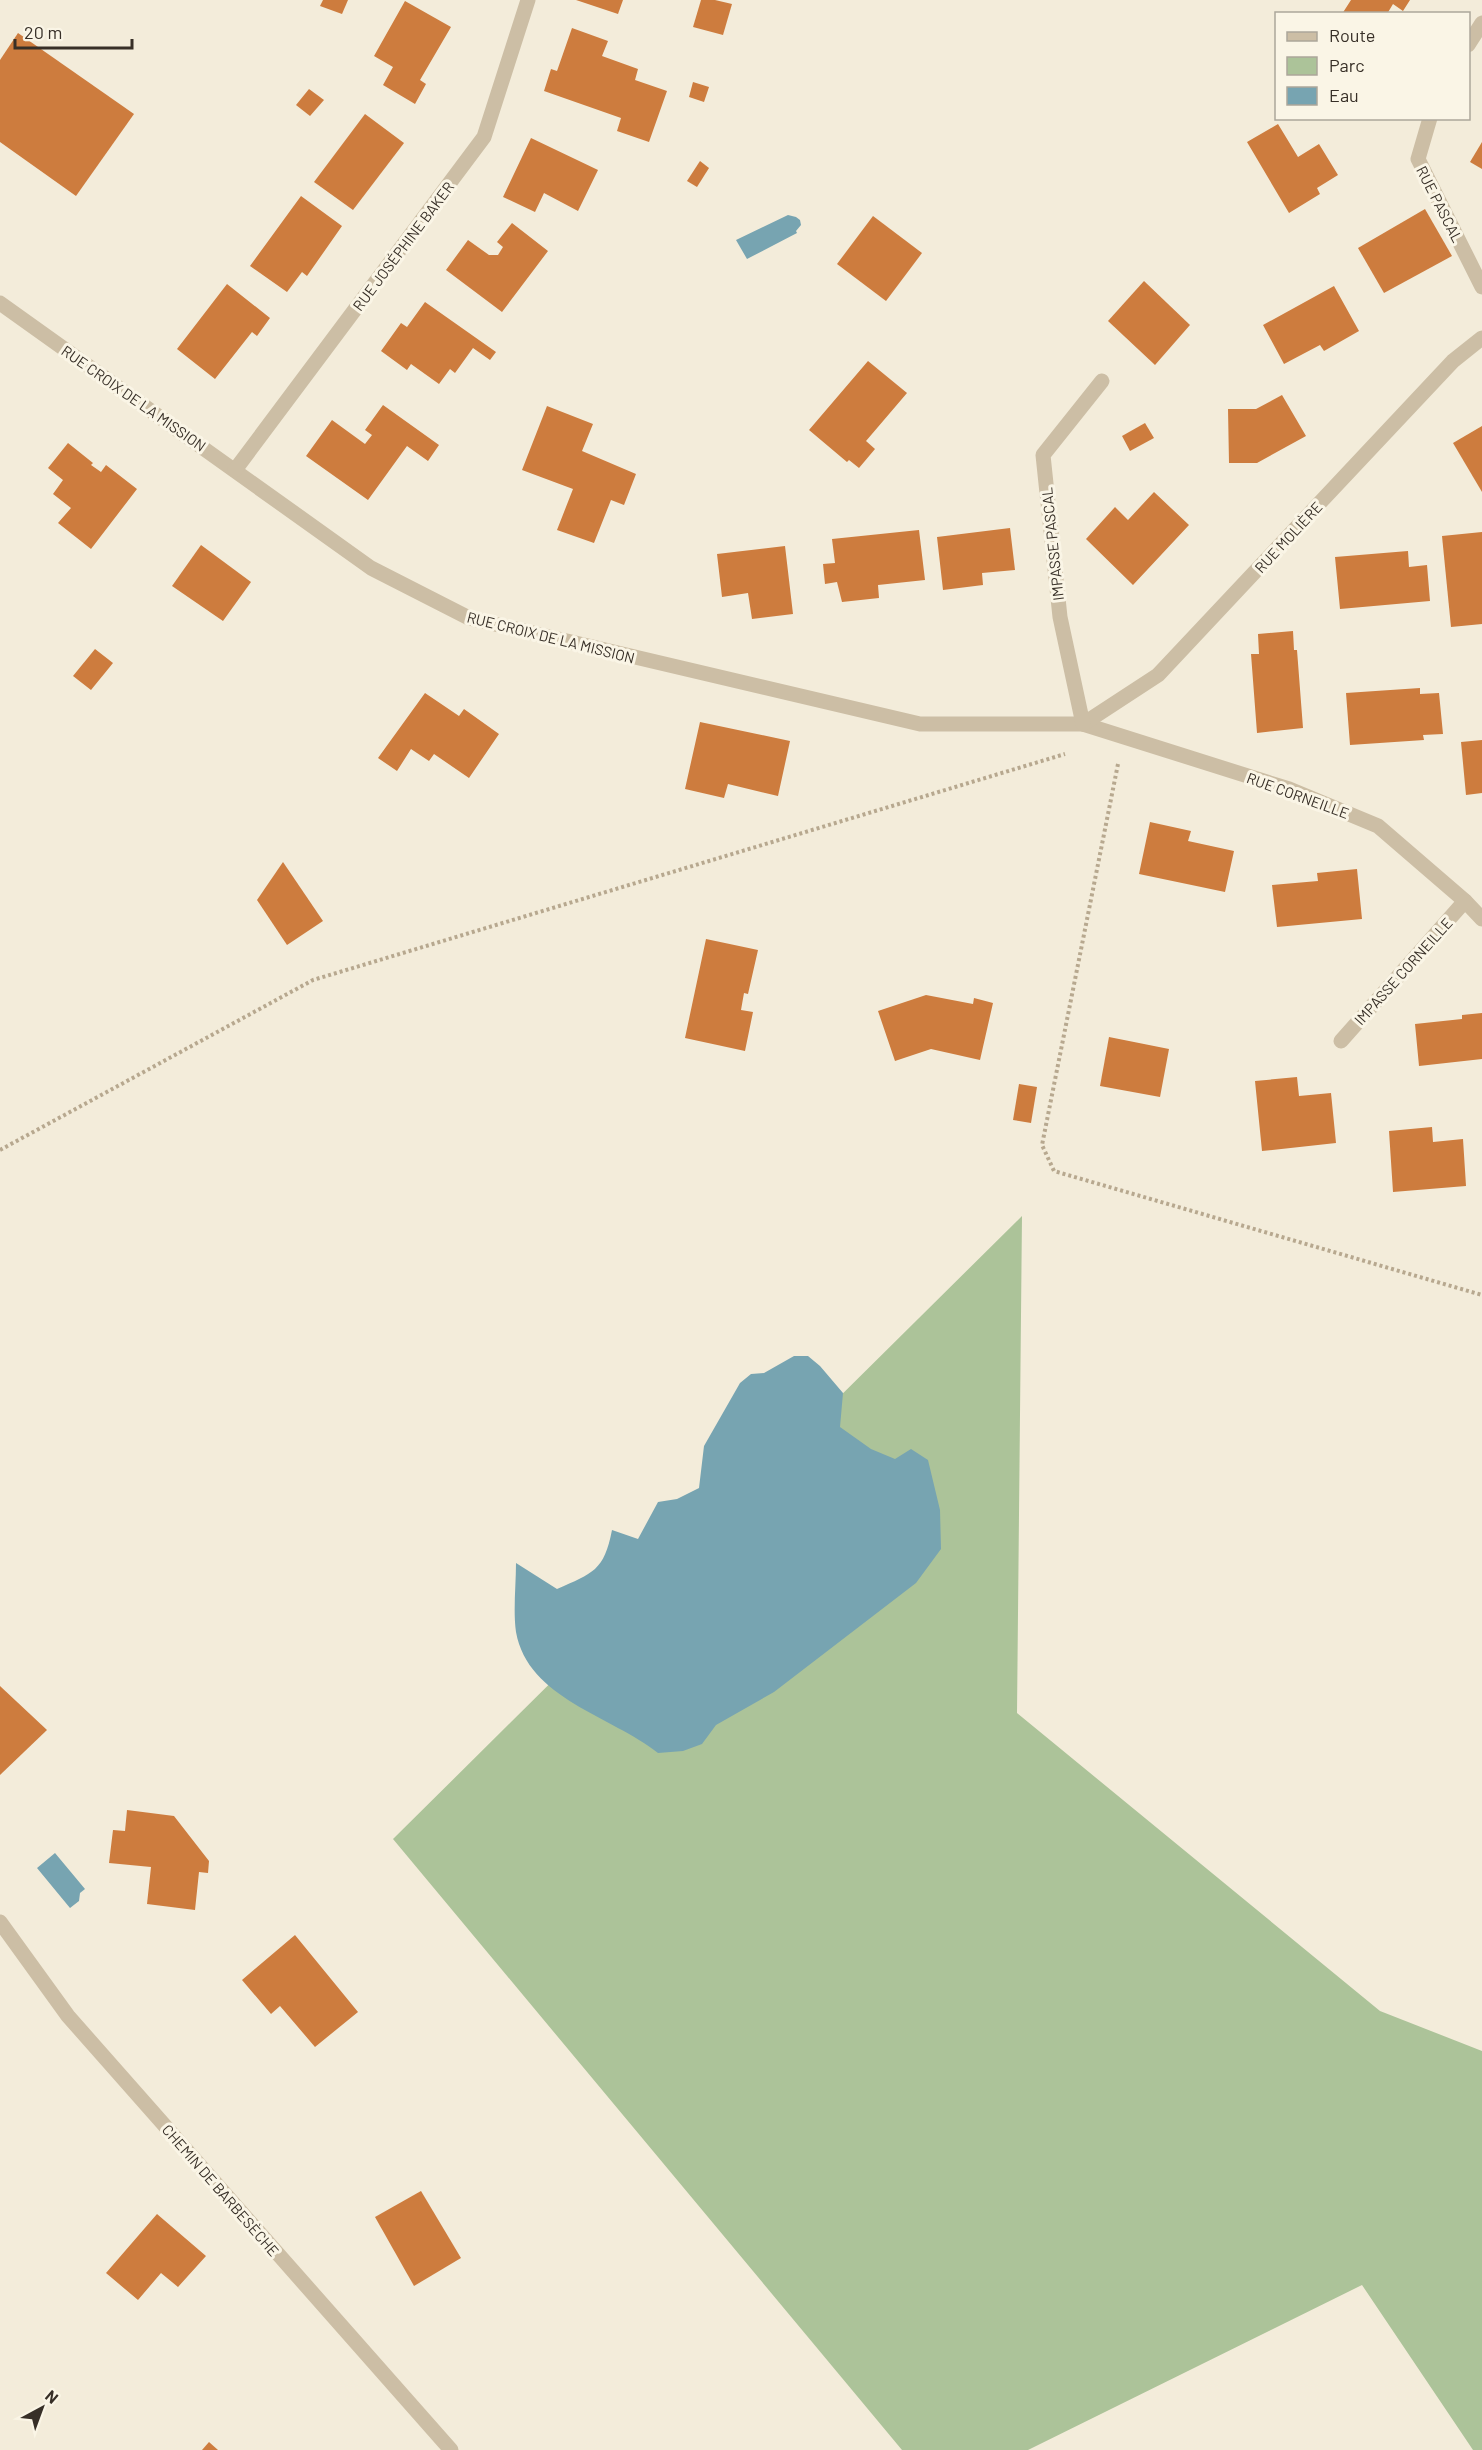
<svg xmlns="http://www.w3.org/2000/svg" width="1482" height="2450" font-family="Barlow,sans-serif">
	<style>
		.green { fill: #acc399 }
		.water { fill: #77a4b1 }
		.building { fill: #cd7c3e }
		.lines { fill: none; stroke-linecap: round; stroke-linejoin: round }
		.path { stroke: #b7a88f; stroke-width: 4; stroke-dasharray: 3 3; stroke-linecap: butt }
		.minor { stroke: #ccbea5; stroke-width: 15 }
		.labels { text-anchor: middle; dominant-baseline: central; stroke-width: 6; stroke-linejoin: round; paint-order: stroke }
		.street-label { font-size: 15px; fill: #372f27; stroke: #faf5e6 }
	</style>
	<rect width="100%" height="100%" fill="#f3ecda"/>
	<!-- green -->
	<polygon class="green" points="1022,1216 1017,1713 1380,2011 1482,2051 1482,2450 1473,2450 1362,2285 1028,2450 902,2450 393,1839"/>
	<!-- water -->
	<g class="water">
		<polygon points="788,215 796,217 800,220 801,225 796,231 797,233 747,259 736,240"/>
		<path d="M794 1356H808L820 1366 843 1393 840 1427 871 1449 895 1459 911 1449 928 1460 940 1510 941 1549 916 1583 774 1692 716 1725 702 1744 683 1751 658 1753C612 1716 528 1699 516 1632 513 1611 516 1585 516 1563L557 1589C593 1573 604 1571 612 1530L638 1539 658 1502 677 1499 699 1488 704 1446 740 1383 751 1374 764 1373Z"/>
		<polygon points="55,1853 85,1889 80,1893 79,1901 70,1908 37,1868"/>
	</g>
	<!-- building -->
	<g class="building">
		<polygon points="323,0 348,0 342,14 320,6"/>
		<polygon points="576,0 623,0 618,14"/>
		<polygon points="701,0 715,0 732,4 723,35 693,27"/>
		<polygon points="1351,0 1410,0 1403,11 1393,4 1387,14 1342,14"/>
		<polygon points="405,1 451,27 420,80 426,84 415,104 383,85 393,67 374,56"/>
		<polygon points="572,28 608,41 602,56 638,69 635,80 667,91 649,142 617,131 621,118 544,91 551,69 557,71"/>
		<polygon points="18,33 134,114 76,196 0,142 0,60"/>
		<polygon points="693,82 709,87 704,102 689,97"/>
		<polygon points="309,89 324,100 310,116 296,105"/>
		<polygon points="365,114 404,143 353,210 314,182"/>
		<polygon points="1278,124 1298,157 1319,144 1338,175 1317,188 1320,194 1289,213 1247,142"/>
		<polygon points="531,138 598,170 578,211 544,193 535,212 503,197"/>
		<polygon points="1482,142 1482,169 1470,162"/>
		<polygon points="700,161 709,168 697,187 687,181"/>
		<polygon points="301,196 342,226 307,276 302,272 287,292 250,266"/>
		<polygon points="1425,209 1452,256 1384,293 1358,248"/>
		<polygon points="873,216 922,253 886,301 837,264"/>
		<polygon points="512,223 548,251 502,312 446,270 468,240 489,255 498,255 503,247 497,242"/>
		<polygon points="1144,281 1190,325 1155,365 1108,321"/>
		<polygon points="227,284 270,318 257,336 252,332 215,379 177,349"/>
		<polygon points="1334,286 1359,331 1324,351 1320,345 1284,364 1263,325"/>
		<polygon points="425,302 496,352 490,360 473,348 455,373 450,369 439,384 411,364 407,370 381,351 401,323 407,327"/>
		<polygon points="868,361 907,393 866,441 875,449 859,468 849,460 847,462 809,430"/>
		<polygon points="1282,395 1306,436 1257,463 1229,463 1228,409 1256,409"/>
		<polygon points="383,405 439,445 428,461 407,446 368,500 306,456 332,420 365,444 372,435 365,430"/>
		<polygon points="547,406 593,424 582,451 636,474 624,505 611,500 594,543 557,530 573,489 522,470"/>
		<polygon points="1145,423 1154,438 1130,451 1122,436"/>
		<polygon points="1482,426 1482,492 1453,443"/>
		<polygon points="68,443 93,463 91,465 101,472 106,465 137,489 91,549 58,523 71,508 53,494 63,480 48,468"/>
		<polygon points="1154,492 1189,525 1133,585 1086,539 1115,507 1128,520"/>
		<polygon points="1010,528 1015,570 982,573 983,585 943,590 937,537"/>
		<polygon points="919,530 925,580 878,585 879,598 842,602 837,582 825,584 823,564 835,563 832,539"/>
		<polygon points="1482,532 1482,624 1451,627 1442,536"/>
		<polygon points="201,545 251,582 223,621 172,586"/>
		<polygon points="785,546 793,614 752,619 748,593 722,597 717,554"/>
		<polygon points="1408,551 1409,567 1427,565 1430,601 1340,609 1335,557"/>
		<polygon points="1293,631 1294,650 1297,650 1303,728 1257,733 1251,654 1259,654 1258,634"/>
		<polygon points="95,649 113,663 91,690 73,676"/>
		<polygon points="1420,688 1420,694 1439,693 1443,734 1423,735 1424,740 1350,745 1346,693"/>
		<polygon points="425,693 459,716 464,709 499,734 469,778 434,754 429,761 411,749 397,771 378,758"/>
		<polygon points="700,722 790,741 778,796 728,784 724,798 685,789"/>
		<polygon points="1482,740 1482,793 1466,795 1461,742"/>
		<polygon points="1150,822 1191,831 1188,841 1234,851 1225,892 1139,874"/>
		<polygon points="283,862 323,921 287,945 257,900"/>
		<polygon points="1357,869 1362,919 1277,927 1272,885 1318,881 1317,873"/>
		<polygon points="706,939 758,950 748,994 744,993 741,1010 753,1012 745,1051 685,1038"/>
		<polygon points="926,995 973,1004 974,998 993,1003 980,1060 931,1049 895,1061 878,1011"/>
		<polygon points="1482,1013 1482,1059 1419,1066 1415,1024 1462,1019 1462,1015"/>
		<polygon points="1109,1037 1169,1049 1160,1097 1100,1086"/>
		<polygon points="1297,1077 1299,1096 1331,1093 1336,1143 1262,1151 1255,1081"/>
		<polygon points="1019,1084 1037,1087 1031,1123 1013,1120"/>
		<polygon points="1432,1127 1433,1142 1463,1139 1466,1186 1393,1192 1389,1131"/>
		<polygon points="0,1686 47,1730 0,1775"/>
		<polygon points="127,1810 174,1816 209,1861 208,1873 199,1872 195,1910 147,1904 151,1867 109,1863 113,1830 125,1831"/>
		<polygon points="295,1935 358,2012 315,2047 280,2006 271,2014 242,1980"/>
		<polygon points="421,2191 461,2258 414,2286 375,2217"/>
		<polygon points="157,2214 206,2256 178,2287 161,2273 138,2300 106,2273"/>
		<polygon points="209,2442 218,2450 202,2450"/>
	</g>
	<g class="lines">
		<!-- path -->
		<g class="path">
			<polyline points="1118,764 1042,1145 1054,1171 1482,1295"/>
			<polyline points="0,1150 313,980 1065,754"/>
		</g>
		<!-- minor -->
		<g class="minor">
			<polyline points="1468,45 1482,23"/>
			<polyline points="1430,118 1418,159 1482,287"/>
			<polyline points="0,303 371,568 469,618 920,724 1083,724 1289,789 1378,826 1465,901 1482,919"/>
			<polyline points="235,470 484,137 528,0"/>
			<polyline points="1083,724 1158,675 1453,361 1482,338"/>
			<polyline points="1083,724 1060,617 1043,455 1102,381"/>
			<polyline points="1341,1041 1465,901"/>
			<polyline points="0,1922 68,2016 451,2450"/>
		</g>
	</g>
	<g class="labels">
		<!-- street labels -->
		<g class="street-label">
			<text transform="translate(1440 204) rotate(63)">RUE PASCAL</text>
			<text transform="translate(403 246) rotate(-53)">RUE JOSÉPHINE BAKER</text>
			<text transform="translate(134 398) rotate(35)">RUE CROIX DE LA MISSION</text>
			<text transform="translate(1288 537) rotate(-47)">RUE MOLIÈRE</text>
			<text transform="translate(1052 544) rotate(-96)">IMPASSE PASCAL</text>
			<text transform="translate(551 637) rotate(14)">RUE CROIX DE LA MISSION</text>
			<text transform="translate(1298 795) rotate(20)">RUE CORNEILLE</text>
			<text transform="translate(1403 971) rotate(-48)">IMPASSE CORNEILLE</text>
			<text transform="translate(221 2190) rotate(49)">CHEMIN DE BARBESÈCHE</text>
		</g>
	</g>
	<!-- legend -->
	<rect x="1275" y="12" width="195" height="108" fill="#faf5e6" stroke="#aca69a" stroke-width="1.5"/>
	<rect x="1287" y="32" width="30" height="9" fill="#ccbea5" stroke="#aca69a" stroke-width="1.5"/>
	<text x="1329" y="42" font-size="18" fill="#372f27">Route</text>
	<rect x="1287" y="57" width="30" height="18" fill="#acc399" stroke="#aca69a" stroke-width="1.5"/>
	<text x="1329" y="72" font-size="18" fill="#372f27">Parc</text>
	<rect x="1287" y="87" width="30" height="18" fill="#77a4b1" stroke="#aca69a" stroke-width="1.5"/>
	<text x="1329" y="102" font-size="18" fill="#372f27">Eau</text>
	<!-- north arrow -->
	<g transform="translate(42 2408) rotate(41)" stroke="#faf5e6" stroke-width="4.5" paint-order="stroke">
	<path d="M0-4.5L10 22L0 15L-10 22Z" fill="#372f27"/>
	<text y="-9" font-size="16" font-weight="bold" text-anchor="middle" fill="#372f27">N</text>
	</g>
	<!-- scale -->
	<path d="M15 39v9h117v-9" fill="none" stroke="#372f27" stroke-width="3"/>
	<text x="24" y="39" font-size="18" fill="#372f27" stroke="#faf5e6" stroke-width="4.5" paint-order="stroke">20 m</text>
</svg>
